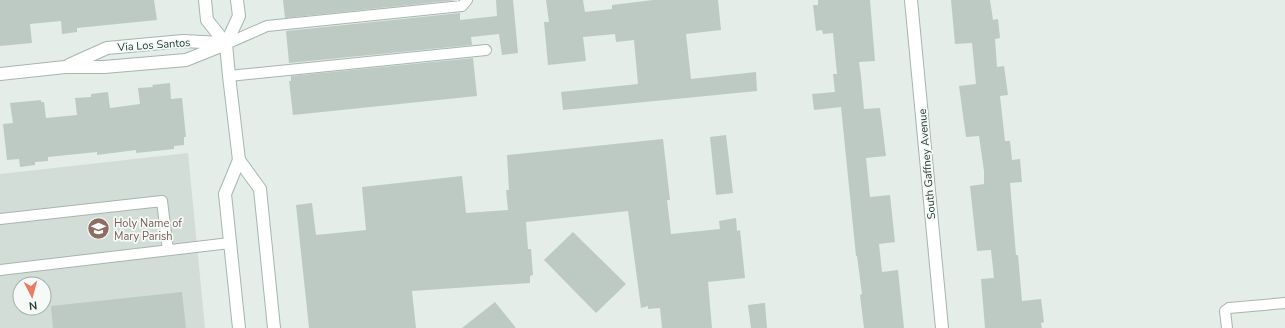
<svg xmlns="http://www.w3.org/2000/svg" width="1285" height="328" font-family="'Nunito Sans',sans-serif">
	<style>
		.built { fill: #d3ddd7; fill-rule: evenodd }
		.building { fill: #bdcac4 }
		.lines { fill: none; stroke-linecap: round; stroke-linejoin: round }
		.service-casing { stroke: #a7b5af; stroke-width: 12 }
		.minor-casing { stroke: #a7b5af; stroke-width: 14 }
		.secondary-casing { stroke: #a3b8af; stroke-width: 14 }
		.service { stroke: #fff; stroke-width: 10 }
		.minor { stroke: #fff; stroke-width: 12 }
		.secondary { stroke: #fff; stroke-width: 12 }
		.labels { text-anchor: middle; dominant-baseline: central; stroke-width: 3.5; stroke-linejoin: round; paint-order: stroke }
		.street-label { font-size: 11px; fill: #253d35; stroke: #f5f9f7 }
		.education-label { font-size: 11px; fill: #785e54; stroke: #f5f9f7; text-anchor: start }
	</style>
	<rect width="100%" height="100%" fill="#e4ede8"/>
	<!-- built -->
	<path class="built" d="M188 153 205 328H0V174ZM20 284H44V308H20Z"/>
	<!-- building -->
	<g class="building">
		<polygon points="0,0 154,0 157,20 77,28 77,32 62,34 61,21 30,24 32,43 0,46"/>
		<polygon points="283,0 457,0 285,18"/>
		<polygon points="496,0 513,0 518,53 502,55 499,34 471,37 472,45 289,63 286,31 460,13 460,20 497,16"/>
		<polygon points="546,0 583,0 585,12 612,9 612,5 653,0 718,0 721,30 686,34 691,79 756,72 757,91 563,110 561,92 638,84 634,40 616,42 615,34 583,37 586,61 548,65 544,22 549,22"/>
		<polygon points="818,0 870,0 875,61 859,62 861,76 864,109 880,108 886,156 866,158 870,197 890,195 895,242 879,244 882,272 898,270 904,328 864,328 860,295 862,294 857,256 856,256 841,107 814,110 812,94 835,92 833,74 837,74 833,33 823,34 822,30 816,31 813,5 818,5"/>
		<polygon points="951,0 990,0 993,20 998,19 1000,38 995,39 997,67 1004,66 1008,95 1000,96 1005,141 1010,141 1012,160 1020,159 1022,182 1010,183 1016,255 1018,255 1022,301 1041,299 1044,322 1041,323 1042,328 985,328 981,279 994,278 991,250 977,251 970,186 984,184 984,171 979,136 966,137 959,86 976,84 972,43 955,44"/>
		<polygon points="473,58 477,96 293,115 289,81 291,81 291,76"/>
		<polygon points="170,83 171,99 182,98 186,137 184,137 184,145 174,146 174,149 136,153 136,150 97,155 97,152 48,157 48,161 35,162 35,165 20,167 19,159 7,160 3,124 13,123 10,103 41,100 41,102 44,102 46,118 77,115 75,98 91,97 91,94 108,92 110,108 140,104 138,88 153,87 152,85"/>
		<polygon points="726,135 733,193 716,195 710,137"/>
		<polygon points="663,139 670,200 667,200 671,234 720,229 719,221 736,218 737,231 740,230 745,278 708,282 712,328 662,328 660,308 648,309 648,306 641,308 628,211 526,222 528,249 531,249 533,275 530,276 530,283 412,291 416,328 309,328 296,205 312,203 316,235 366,230 362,187 462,176 466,213 508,210 506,190 509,190 507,155"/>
		<polygon points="573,232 626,284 596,313 544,260"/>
		<polygon points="182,292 186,328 53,328 51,306"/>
		<polygon points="495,302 516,328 462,328"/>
		<polygon points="765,303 767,328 751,328 748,305"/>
	</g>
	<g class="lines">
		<defs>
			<g id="service">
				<polyline points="226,44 267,26 462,6 467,0"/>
				<polyline points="229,76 486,50"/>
				<polyline points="0,219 162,201 168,250"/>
				<polyline points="0,270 230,243"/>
				<polyline points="1227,328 1225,311 1229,308 1285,303"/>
			</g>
			<g id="minor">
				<polyline points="911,0 942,328"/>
				<polyline points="69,65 107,48 183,41 223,43"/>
				<polyline points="0,74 65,67 104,67 186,60 226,44"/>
			</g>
			<g id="secondary">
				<polyline points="205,0 207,20 226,44"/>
				<polyline points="237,0 239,16 226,44 229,76 239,160 260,189 274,328"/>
				<polyline points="239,328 225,194 239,160"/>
			</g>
		</defs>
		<!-- service casing -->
		<use href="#service" class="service-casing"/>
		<!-- minor casing -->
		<use href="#minor" class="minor-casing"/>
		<!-- secondary casing -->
		<use href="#secondary" class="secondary-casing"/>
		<!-- service -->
		<use href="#service" class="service"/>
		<!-- minor -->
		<use href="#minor" class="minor"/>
		<!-- secondary -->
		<use href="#secondary" class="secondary"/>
	</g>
	<!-- icons -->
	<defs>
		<symbol id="school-disc" viewBox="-11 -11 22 22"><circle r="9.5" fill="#8d6e63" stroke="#f5f9f7"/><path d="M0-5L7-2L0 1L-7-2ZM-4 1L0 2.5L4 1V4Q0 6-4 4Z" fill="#fff"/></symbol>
	</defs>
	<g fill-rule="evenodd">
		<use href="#school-disc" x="86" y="216" width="25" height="25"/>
	</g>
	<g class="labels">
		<!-- street labels -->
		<g class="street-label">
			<text transform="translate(154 45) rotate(-4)">Via Los Santos</text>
			<text transform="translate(927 164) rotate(-95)">South Gaffney Avenue</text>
		</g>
		<!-- education labels -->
		<g class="education-label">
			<text x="114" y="223">Holy Name of<tspan x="114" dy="13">Mary Parish</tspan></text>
		</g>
	</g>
	<!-- north arrow -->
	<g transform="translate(32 296) rotate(174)"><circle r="19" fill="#f5f9f7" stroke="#a2aea9"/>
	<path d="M0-3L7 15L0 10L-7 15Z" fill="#e87c67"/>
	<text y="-6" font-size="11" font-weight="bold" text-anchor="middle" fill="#253d35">N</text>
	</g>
</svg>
